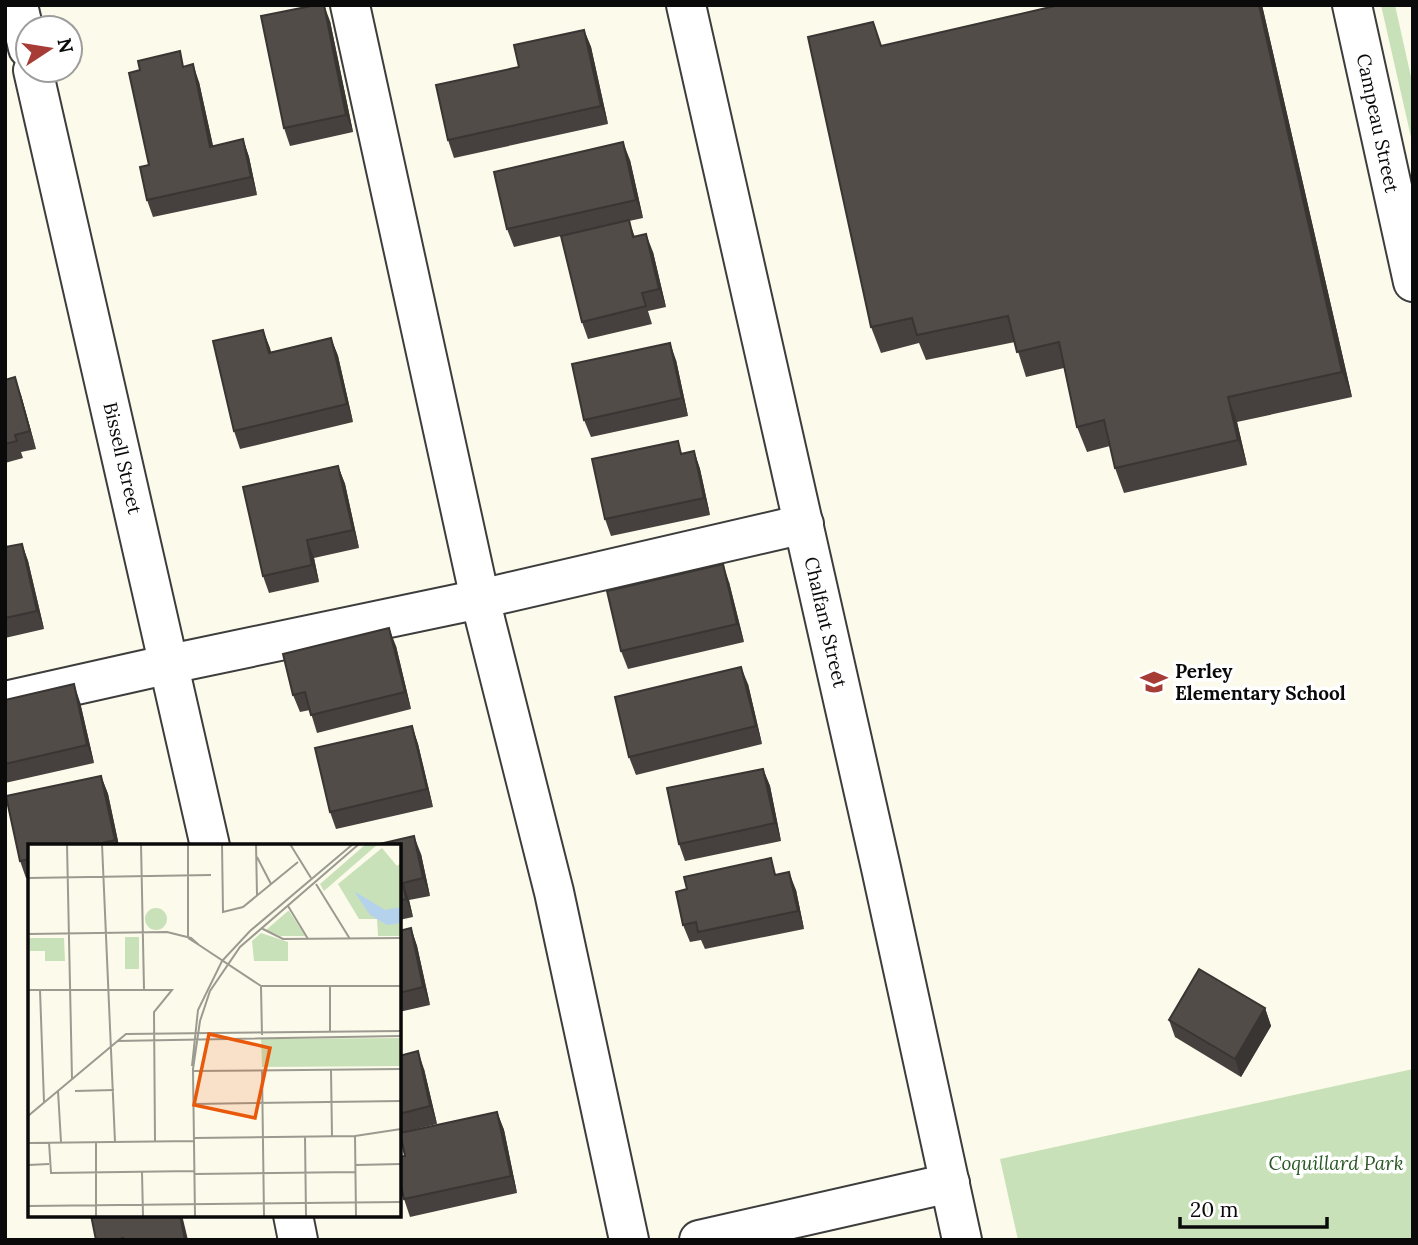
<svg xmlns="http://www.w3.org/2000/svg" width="1418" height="1245" font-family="Lora,serif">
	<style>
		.green { fill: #c9e1b8 }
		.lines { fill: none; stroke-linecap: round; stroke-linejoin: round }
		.minor-casing { stroke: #3d3d3d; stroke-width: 42 }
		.minor { stroke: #fff; stroke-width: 38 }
		.wall { fill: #46413e }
		.shaded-wall { fill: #393532 }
		.building { fill: #514c48; stroke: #393532; stroke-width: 2 }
		.labels { text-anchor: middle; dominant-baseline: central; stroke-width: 7; stroke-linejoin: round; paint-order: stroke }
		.street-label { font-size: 19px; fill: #0a0a0a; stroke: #fff }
		.poi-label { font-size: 19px; font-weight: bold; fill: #0a0a0a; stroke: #fff; text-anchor: start }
		.park-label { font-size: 19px; font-style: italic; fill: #295824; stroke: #fff }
		.inset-road { fill: none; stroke: #9b9a90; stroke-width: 2 }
		.view { fill: #e8590c; fill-opacity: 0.15; stroke: #e8590c; stroke-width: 3.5 }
		.inset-edge { fill: none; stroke: #0a0a0a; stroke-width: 3.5 }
	</style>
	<rect width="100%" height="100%" fill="#fcfaea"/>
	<!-- green -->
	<g class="green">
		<polygon points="1381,5 1395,5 1413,86 1413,146"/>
		<polygon points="1413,1069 1413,1240 1018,1240 1000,1159"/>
	</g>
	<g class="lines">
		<defs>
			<g id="minor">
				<polyline points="18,5 28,48"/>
				<polyline points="350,5 480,599 554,892 629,1240"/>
				<polyline points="686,5 881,868 962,1240"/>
				<polyline points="1352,5 1413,282"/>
				<polyline points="33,70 210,846"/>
				<polyline points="5,701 170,664 480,599 804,524"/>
				<polyline points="293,1215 298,1240"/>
				<polyline points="699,1240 950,1183"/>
			</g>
		</defs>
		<!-- minor casing -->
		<use href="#minor" class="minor-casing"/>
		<!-- minor -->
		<use href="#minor" class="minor"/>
	</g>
	<!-- wall -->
	<g class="wall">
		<polygon points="1059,5 1262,5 1352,397 1237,422 1247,465 1124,493 1115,468 1110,446 1087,452 1077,427 1064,368 1026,377 1015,342 926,360 919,343 881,353 871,327 881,46"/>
		<polygon points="330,21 353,132 290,146 284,128"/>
		<polygon points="584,30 591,47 608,124 454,158 448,140 519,67"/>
		<polygon points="185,66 199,82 213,146 243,139 249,157 257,195 153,217 147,200 149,165"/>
		<polygon points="630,160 643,218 629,221 635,237 653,252 666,307 648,311 652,324 588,339 582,322 561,236 514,247 507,229"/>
		<polygon points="263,330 271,352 331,338 338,356 353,422 240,449 234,431"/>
		<polygon points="676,360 688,416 591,437 584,420"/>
		<polygon points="5,380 21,395 36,449 21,452 23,458 5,463"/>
		<polygon points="694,451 700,469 710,515 611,536 605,519 683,453"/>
		<polygon points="338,466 345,484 359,548 314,558 319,582 269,593 263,576"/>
		<polygon points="22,544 28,561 44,629 5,638 5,547"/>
		<polygon points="729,582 744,642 628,669 621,651"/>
		<polygon points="396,646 411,709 317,733 310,710 300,712 293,695"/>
		<polygon points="748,684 762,744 636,775 629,757"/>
		<polygon points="5,700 80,702 94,763 5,783"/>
		<polygon points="412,726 418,744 433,807 336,829 330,812"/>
		<polygon points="763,769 770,786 781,841 685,861 679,844"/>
		<polygon points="101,776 108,794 119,846 30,846 30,878 26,878 20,861 6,796"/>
		<polygon points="399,846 421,854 430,896 409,900 413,917 399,920"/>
		<polygon points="777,875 796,890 804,929 705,949 701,940 690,942 683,925"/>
		<polygon points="411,928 417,946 430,1005 399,1012 399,931"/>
		<polygon points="1265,1008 1271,1026 1241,1077 1175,1037 1169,1020"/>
		<polygon points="399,1056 424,1069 437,1124 399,1133"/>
		<polygon points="497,1112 504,1130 517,1193 410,1217 404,1199"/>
	</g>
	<!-- shaded-wall -->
	<g class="shaded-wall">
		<polygon points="324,5 330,21 353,132 346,115"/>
		<polygon points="1259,5 1262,5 1352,397 1342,372"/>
		<polygon points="584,30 591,47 608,124 601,106"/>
		<polygon points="193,64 199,82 217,164 210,147"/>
		<polygon points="243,139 249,157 257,195 251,177"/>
		<polygon points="623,142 630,160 643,218 636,200"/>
		<polygon points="646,234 653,252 666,307 659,289"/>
		<polygon points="263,330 270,348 275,370 269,353"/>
		<polygon points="331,338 338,356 353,422 347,404"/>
		<polygon points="670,343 676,360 688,416 682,398"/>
		<polygon points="15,377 21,395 36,449 30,431"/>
		<polygon points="1228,397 1237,422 1247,465 1238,440"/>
		<polygon points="694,451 700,469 710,515 704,498"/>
		<polygon points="338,466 345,484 359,548 353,530"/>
		<polygon points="307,540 314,558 319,582 312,565"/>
		<polygon points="22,544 28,561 44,629 37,611"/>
		<polygon points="723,564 729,582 744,642 737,624"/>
		<polygon points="389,628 396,646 411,709 405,692"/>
		<polygon points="741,667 748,684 762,744 756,726"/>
		<polygon points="74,684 80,702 94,763 87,745"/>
		<polygon points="412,726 418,744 433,807 427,789"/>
		<polygon points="763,769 770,786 781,841 775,823"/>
		<polygon points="101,776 108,794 119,846 117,846 115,840"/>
		<polygon points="414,836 421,854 430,896 423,878"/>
		<polygon points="789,872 796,890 804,929 798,911"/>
		<polygon points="403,883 409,900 413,917 406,899"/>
		<polygon points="411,928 417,946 430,1005 423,987"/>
		<polygon points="1265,1008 1271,1026 1241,1077 1235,1059"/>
		<polygon points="418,1051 424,1069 437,1124 430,1106"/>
		<polygon points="497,1112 504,1130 517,1193 511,1176"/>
		<polygon points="180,1215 182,1215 188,1240 185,1240"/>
	</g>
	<!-- building -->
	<g class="building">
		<polygon points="316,5 324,5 346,115 284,128 261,16"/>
		<polygon points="1059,5 1259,5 1342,372 1228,397 1238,440 1115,468 1104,420 1077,427 1059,342 1017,352 1008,316 917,335 912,318 871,327 808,37 873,22 881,46"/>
		<polygon points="584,30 601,106 448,140 436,85 519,67 514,45"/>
		<polygon points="180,51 183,67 193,64 210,147 243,139 251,177 147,200 140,167 149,165 129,73 140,70 138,61"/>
		<polygon points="623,142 636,200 507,229 494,172"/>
		<polygon points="629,220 633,237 646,234 659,289 642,293 646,306 582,322 561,236"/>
		<polygon points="263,330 269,353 331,338 347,404 234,431 213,341"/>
		<polygon points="670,343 682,398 584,420 572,364"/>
		<polygon points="15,377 30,431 15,435 17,441 5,444 5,380"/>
		<polygon points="678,441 681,454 694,451 704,498 605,519 592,459"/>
		<polygon points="338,466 353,530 307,540 312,565 263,576 243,487"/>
		<polygon points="22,544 37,611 5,618 5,547"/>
		<polygon points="723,564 737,624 621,651 607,591"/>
		<polygon points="389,628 405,692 311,715 305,692 293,695 283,654"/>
		<polygon points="741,667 756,726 629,757 615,697"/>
		<polygon points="74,684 87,745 5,764 5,700"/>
		<polygon points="412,726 427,789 330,812 315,748"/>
		<polygon points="763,769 775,823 679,844 667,788"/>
		<polygon points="101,776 115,840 89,846 30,846 30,859 20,861 6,796"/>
		<polygon points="414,836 423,878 403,883 406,899 399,901 399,846 371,846"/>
		<polygon points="771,858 775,875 789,872 798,911 698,932 696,922 683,925 676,892 687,889 684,877"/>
		<polygon points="411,928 423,987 399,993 399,931"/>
		<polygon points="1199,969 1265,1008 1235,1059 1169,1020"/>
		<polygon points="418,1051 430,1106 399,1114 399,1056"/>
		<polygon points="497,1112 511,1176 404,1199 399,1177 399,1157 405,1156 400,1133"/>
		<polygon points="91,1215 180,1215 185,1240 123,1240 123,1238 115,1240 96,1240"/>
	</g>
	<!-- icons -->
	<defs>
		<symbol id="school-bare" viewBox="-9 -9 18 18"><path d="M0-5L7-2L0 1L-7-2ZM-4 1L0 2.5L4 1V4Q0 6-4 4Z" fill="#a63c35" stroke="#fff" stroke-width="2.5" paint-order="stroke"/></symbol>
	</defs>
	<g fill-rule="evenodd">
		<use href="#school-bare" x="1135" y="663" width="38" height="38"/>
	</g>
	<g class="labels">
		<!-- street labels -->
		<g class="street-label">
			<text transform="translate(1378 123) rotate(78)">Campeau Street</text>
			<text transform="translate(123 458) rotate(77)">Bissell Street</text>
			<text transform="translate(826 622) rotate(77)">Chalfant Street</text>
		</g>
		<!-- poi labels -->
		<g class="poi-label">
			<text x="1175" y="671">Perley<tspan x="1175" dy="22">Elementary School</tspan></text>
		</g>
		<!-- park labels -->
		<g class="park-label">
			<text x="1336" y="1163">Coquillard Park</text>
		</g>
	</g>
	<!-- overview -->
	<g transform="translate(28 844)">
		<rect width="373" height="373" fill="#fcfaea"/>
		<path d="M338 0H350L296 47 292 40ZM354 4 369 22 373 19V92H350L349 75H331L310 40ZM117 75a11 11 0 1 1 22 0a11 11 0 1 1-22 0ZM260 67H261L277 92H252L238 86ZM233 89 260 98V117H226L224 97ZM97 93H111V125H97ZM1 94H36L37 117H17V107H2ZM373 194V222L234 223 233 195Z" fill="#c9e1b8"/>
		<path d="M326 47 357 66 373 63V79L359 81 342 71Z" fill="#b5d2ed"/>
		<path class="inset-road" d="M39 0 44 235M74 0 87 298M113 0 116 145M194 0 195 68 215 63 270 18M228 0 229 51M262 0 283 34M229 13 243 40M0 34 183 31M288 40 322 95M260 62 280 95M233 84 255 95 373 94M0 90 139 88 163 94 171 101 160 94M160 94V0M171 101 233 142H373M233 143 234 191M302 143V187M0 146H144L126 168 127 297M12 146 16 258M89 197 373 192M164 222 170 166 194 117 222 87 325 0M234 226 236 372M303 226 304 292M165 227 373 225M30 247 33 298M47 247 86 246M165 260 373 257M0 272 98 190 373 187M277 292 278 372M327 292 328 372M166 294 327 292 373 285M21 298 23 329 166 327M68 298V372M0 299 166 297M0 321 21 320M327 321 373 320M114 328 115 372M166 330 327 328M0 362 373 358M167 372 165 225 172 177 182 147 212 103 331 0"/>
		<path class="view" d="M181 190 242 204 227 274 166 261Z"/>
		<rect width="373" height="373" class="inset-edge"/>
	</g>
	<!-- border -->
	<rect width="1418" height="1245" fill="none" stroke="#0a0a0a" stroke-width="14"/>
	<!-- north arrow -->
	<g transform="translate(49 49) rotate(78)"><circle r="33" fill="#ffffff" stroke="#9d9d9d" stroke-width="2"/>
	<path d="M0-5L12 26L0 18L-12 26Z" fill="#a63c35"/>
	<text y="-10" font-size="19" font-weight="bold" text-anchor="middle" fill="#0a0a0a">N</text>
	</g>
	<!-- scale -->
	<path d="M1180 1217v10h147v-10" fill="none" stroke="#0a0a0a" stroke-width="3.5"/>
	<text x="1190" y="1217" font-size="21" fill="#0a0a0a" stroke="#ffffff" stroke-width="5" paint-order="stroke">20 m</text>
</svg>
